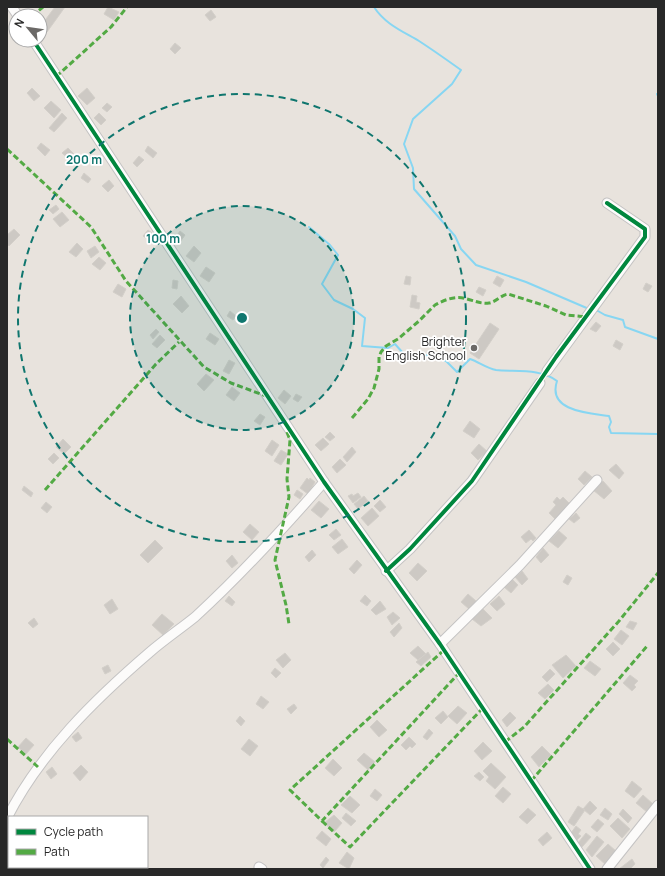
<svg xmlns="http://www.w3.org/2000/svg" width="665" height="876" font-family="Manrope,sans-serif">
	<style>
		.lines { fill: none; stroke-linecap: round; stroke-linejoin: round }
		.stream { stroke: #87d6f2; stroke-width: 2 }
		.building { fill: #cdc9c4; stroke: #d3cfc9 }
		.street-casing { stroke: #c4c3c3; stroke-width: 11 }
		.street { stroke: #fcfbfa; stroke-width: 9 }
		.quiet { stroke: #53aa44; stroke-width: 3; stroke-dasharray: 6 3; stroke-linecap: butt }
		.cycleway-casing { stroke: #fff; stroke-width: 6 }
		.cycleway { stroke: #00873e; stroke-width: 4 }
		.ring { fill: none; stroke: #0f766e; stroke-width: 2; stroke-dasharray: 7 5 }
		.poi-dot { fill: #6b6967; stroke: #fff; stroke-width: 1.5 }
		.labels { text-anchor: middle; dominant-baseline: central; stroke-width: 3.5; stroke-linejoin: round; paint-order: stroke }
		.poi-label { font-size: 12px; fill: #282828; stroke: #fff; text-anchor: end }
		.centre { fill: #0f766e; stroke: #fff; stroke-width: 2 }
		.ring-label { font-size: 12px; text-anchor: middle; font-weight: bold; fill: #0f766e; stroke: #fff; stroke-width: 3.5; stroke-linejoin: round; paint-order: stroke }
	</style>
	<rect width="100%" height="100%" fill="#e8e3dd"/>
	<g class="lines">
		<!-- stream -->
		<g class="stream">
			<path d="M374 7C385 24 402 31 419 41 433 50 447 60 461 70L452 84 413 119 404 144 413 168 414 189 455 236 461 249 476 265 526 282 589 309"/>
			<polyline points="657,94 658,96"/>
			<path d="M309 227 330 245 338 255 322 284 334 300 353 309 365 318 362 346 388 348 395 344 403 353 409 357 419 353 446 361 457 372 470 359C479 362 486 368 496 370 515 372 541 368 557 381 547 411 588 413 609 416L611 422 609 427 611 433 658 434"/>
			<polyline points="595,311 598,311 605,315 623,320 625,327 658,339"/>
		</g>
	</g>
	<!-- building -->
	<g class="building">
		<polygon points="55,7 65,7 47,32 40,27"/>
		<polygon points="108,7 119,12 114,20 104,14"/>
		<polygon points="211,10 216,17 210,21 205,15"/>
		<polygon points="175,43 181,48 175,54 170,49"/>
		<polygon points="32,88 40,96 34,101 27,93"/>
		<polygon points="87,88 95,98 87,105 78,96"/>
		<polygon points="51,101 61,110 54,118 44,108"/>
		<polygon points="107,103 112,107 107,112 102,108"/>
		<polygon points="62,113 67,118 54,132 49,128"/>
		<polygon points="99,113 106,120 101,125 94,118"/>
		<polygon points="41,143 50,150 45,156 37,148"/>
		<polygon points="148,146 157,153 153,158 145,151"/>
		<polygon points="68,148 74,154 69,159 62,153"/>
		<polygon points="139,156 144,160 137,167 133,163"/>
		<polygon points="84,173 91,179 88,183 81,178"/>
		<polygon points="109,180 114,186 108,192 102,186"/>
		<polygon points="56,205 59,209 53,214 49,210"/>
		<polygon points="62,212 69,220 60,227 53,219"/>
		<polygon points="14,229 20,235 9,246 7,244 7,235"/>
		<polygon points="148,230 157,237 153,243 143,236"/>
		<polygon points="180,231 185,235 180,242 175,238"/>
		<polygon points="77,243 83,249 76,257 69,252"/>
		<polygon points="95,246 99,252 91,258 87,251"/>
		<polygon points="194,246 201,253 194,262 186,256"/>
		<polygon points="99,257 106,263 100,270 92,264"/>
		<polygon points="206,267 215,273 209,282 200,276"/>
		<polygon points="406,276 411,277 410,285 404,284"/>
		<polygon points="497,276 504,280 500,287 493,283"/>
		<polygon points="173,280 178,281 177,289 172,288"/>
		<polygon points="646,283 652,286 648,292 643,289"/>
		<polygon points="118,284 126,289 122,297 113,292"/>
		<polygon points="479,287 486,290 483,296 476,292"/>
		<polygon points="412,295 417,296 416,302 420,303 419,309 410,307"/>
		<polygon points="181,296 189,306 182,313 173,304"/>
		<polygon points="230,311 236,316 233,320 227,316"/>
		<polygon points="596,322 601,326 596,332 590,329"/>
		<polygon points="490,323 499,329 479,359 470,353"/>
		<polygon points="156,329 159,332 153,339 150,335"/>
		<polygon points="210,333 219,339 215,345 206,339"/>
		<polygon points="160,335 165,340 157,348 152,344"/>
		<polygon points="616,340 623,344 620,350 613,346"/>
		<polygon points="229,360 235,363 229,374 223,371"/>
		<polygon points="206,374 214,380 204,391 197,384"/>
		<polygon points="232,387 240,393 234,401 226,395"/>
		<polygon points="284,390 291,396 285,404 278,398"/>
		<polygon points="296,394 302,397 298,402 293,399"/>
		<polygon points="260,414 265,417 260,425 254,421"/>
		<polygon points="470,421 480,429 474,438 463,431"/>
		<polygon points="330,432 335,437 330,441 325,437"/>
		<polygon points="323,438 329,444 321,451 315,445"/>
		<polygon points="63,439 71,447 64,454 56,447"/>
		<polygon points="272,440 279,445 272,456 265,451"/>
		<polygon points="479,444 489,453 485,457 483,455 478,460 471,453"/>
		<polygon points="352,447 356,452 347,462 343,457"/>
		<polygon points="281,450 288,454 281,465 274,461"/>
		<polygon points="54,453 59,458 53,464 48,459"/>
		<polygon points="340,459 346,465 337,473 332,467"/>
		<polygon points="616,464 624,473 619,479 609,470"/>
		<polygon points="585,471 592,477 584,485 578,479"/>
		<polygon points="307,478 309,480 310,478 315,482 308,494 300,488"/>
		<polygon points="603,481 612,491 604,499 593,490"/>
		<polygon points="24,486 33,493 31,497 22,490"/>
		<polygon points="297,490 303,494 300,499 294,495"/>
		<polygon points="358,493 361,497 353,503 348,496 352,494 353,496"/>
		<polygon points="364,496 368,501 358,509 354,504"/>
		<polygon points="557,497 560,500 563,497 570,504 555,519 549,513 556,505 553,502"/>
		<polygon points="380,500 386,507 380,512 374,506"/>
		<polygon points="319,501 329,509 321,518 311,510"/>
		<polygon points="46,502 52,507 47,513 41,508"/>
		<polygon points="372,508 379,516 368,526 361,518"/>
		<polygon points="576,513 580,518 574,523 569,519"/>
		<polygon points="250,524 259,532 252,540 243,532"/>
		<polygon points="336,529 341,535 334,540 329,535"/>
		<polygon points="529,530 536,538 533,541 531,539 526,543 521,537"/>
		<polygon points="559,531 567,538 558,548 549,541"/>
		<polygon points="342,539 348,547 338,554 332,547"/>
		<polygon points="155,540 163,548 148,563 140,555"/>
		<polygon points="543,548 549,555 541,563 536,557"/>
		<polygon points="312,550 316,555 309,562 305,557"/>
		<polygon points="232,555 238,563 232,568 226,561"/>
		<polygon points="357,560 362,565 354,574 349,569"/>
		<polygon points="418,563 427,571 417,581 409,573"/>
		<polygon points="522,571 528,579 522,585 515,577"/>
		<polygon points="567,575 572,578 568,585 563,582"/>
		<polygon points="512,579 518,585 511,593 504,587"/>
		<polygon points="468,594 476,601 469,609 461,602"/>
		<polygon points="365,595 371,601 367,606 360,601"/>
		<polygon points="229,596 235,602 232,606 225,601"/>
		<polygon points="499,596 505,604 497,611 490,604"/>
		<polygon points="112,599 118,609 110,614 104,605"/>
		<polygon points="380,601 386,609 376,615 371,610"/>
		<polygon points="483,609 492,618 481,626 472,619"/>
		<polygon points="393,612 400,618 392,625 387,617"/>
		<polygon points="162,614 174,624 163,635 152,625"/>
		<polygon points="34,618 38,624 33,628 28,623"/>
		<polygon points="630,621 637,623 633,630 626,627"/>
		<polygon points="399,623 402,628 394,637 390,632"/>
		<polygon points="621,630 629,636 622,645 614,639"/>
		<polygon points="613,642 620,649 613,656 606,649"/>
		<polygon points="418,646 426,654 418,660 410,653"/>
		<polygon points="428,652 431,657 421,666 416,662"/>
		<polygon points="285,653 291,660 283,668 276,660"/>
		<polygon points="566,655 576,666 563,678 552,665"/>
		<polygon points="590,661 601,669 595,676 584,668"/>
		<polygon points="108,665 111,671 105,674 102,668"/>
		<polygon points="275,668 281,673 276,678 271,673"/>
		<polygon points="550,669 555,674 547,682 542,677"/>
		<polygon points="630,675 638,681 634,685 636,687 632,691 623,683"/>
		<polygon points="548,684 554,690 545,699 538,693"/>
		<polygon points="261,696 269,702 263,709 256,704"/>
		<polygon points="294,704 297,708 291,714 287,709"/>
		<polygon points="458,706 467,713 457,724 448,716"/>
		<polygon points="443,711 448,717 441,724 435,718"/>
		<polygon points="510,712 516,718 507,727 502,720"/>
		<polygon points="240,716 245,721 241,726 236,721"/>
		<polygon points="377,720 387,730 379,737 370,727"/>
		<polygon points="429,729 433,733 427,740 423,737"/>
		<polygon points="78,732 82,738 76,742 72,737"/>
		<polygon points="409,737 416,744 412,748 410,746 406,750 401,745"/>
		<polygon points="26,738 34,745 26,754 18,747"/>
		<polygon points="249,739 258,746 250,756 241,749"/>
		<polygon points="483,742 492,751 482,760 474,751"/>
		<polygon points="542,746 551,755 539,767 531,757"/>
		<polygon points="364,753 375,762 368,770 357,760"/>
		<polygon points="333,759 342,768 334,776 325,768"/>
		<polygon points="491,763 506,777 495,789 486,781 489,777 483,771"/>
		<polygon points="81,765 88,772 80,781 73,773"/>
		<polygon points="52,767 57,774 51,779 46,772"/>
		<polygon points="479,772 484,777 480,781 474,776"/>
		<polygon points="632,781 642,789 634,798 625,791"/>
		<polygon points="503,787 511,794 503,803 495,796"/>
		<polygon points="375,789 382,795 377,801 370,796"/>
		<polygon points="643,795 654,805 647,812 636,803"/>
		<polygon points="350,796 360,805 352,813 341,805"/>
		<polygon points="590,801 597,808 590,815 583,809"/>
		<polygon points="578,806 585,810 574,826 568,822"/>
		<polygon points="528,808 536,815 527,824 519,817"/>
		<polygon points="605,808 612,814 608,820 600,815"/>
		<polygon points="623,809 632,818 628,823 619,814"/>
		<polygon points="346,813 356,821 351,826 342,818"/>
		<polygon points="334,815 342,823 334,832 324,823"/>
		<polygon points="618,818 630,829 622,838 610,826"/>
		<polygon points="598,819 604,824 597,832 591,827"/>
		<polygon points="576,826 581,830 578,834 581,836 577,840 571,833"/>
		<polygon points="322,831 331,839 326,846 316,838"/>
		<polygon points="547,832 552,838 543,846 538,840"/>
		<polygon points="586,833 591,837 582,847 578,843"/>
		<polygon points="597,836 604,842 592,857 586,850"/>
		<polygon points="608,844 617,852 606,865 596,856"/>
		<polygon points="347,852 354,858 349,869 339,863"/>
		<polygon points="326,857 329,860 323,868 320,865"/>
		<polygon points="632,859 635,864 630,869 619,869"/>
	</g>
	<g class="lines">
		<defs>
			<g id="street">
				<polyline points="12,7 18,16"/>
				<polyline points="33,40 324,482 440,644 590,869"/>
				<polyline points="547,371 645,237 645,229 607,203"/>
				<polyline points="386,571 410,549 472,481 540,383"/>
				<polyline points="440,644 520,565 597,480"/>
				<path d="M7 818C40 753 94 700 150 652 164 640 180 629 195 617 241 575 283 529 324 482"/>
				<polyline points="259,867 262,869"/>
				<polyline points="607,869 658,805"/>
			</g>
		</defs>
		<!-- street casing -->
		<use href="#street" class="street-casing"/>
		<!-- street -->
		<use href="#street" class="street"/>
		<!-- quiet -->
		<g class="quiet">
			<polyline points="32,16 43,7"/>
			<polyline points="55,74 59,74 111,27 127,7"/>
			<polyline points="7,149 91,227 126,281 204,367 231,383 266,396"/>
			<path d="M352 418 368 399 374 388 379 369V357L381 352 386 346 398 339 419 321 435 305C444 300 456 295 467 299 475 301 481 304 489 303 496 302 501 295 508 294L546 306 566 315 587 317"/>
			<polyline points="287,432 290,440 287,479 289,497 275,560 286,605 289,624"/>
			<polyline points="45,490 156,364 179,342"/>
			<polyline points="444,650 290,790 322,821 459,673"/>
			<polyline points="7,739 38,767"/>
			<polyline points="505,742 524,727 619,621 658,573"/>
			<polyline points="531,781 648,645"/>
			<polyline points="322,821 350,847 483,708"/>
		</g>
		<defs>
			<g id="cycleway">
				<polyline points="33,40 324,482 440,644 590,869"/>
				<polyline points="386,571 410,549 472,481 556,357 645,237 645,229 607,203"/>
			</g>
		</defs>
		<!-- cycleway casing -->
		<use href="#cycleway" class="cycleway-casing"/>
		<!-- cycleway -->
		<use href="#cycleway" class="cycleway"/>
	</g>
	<!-- distance rings -->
	<circle cx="242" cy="318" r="112" fill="#0f766e" fill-opacity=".12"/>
	<g class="ring">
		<circle cx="242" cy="318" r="112"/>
		<circle cx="242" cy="318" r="224"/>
	</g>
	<!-- markers -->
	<circle class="poi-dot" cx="474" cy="348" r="4"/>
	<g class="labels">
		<!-- poi labels -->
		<g class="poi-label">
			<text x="466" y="341">Brighter<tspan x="466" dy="14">English School</tspan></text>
		</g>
	</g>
	<circle cx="242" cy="318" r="6" class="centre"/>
	<g class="ring-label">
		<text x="84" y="164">200 m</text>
		<text x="163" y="243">100 m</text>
	</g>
	<!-- border -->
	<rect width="665" height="876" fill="none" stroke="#282828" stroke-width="16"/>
	<!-- legend -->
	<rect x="8" y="816" width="140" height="52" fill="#ffffff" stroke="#a9a9a9"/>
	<rect x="16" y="829" width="20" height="6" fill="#00873e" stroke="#a9a9a9"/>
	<text x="44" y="836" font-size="12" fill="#282828">Cycle path</text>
	<rect x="16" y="849" width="20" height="6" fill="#53aa44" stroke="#a9a9a9"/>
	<text x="44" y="856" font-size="12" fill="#282828">Path</text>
	<!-- north arrow -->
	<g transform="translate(28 28) rotate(299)"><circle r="19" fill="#ffffff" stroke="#a9a9a9"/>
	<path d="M0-3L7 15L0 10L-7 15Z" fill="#6b6967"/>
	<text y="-6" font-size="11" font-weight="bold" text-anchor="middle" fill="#282828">N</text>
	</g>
</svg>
